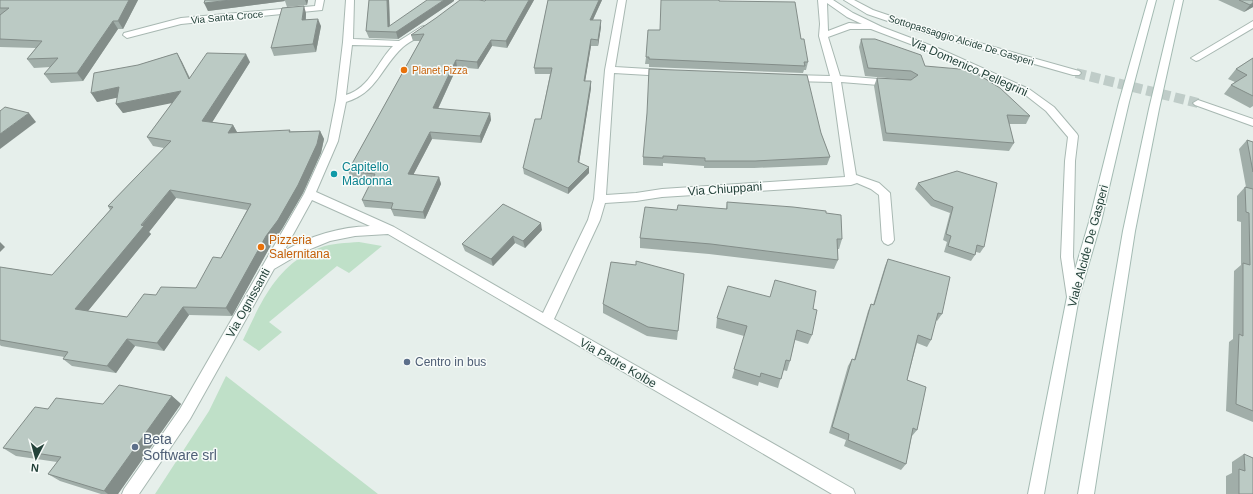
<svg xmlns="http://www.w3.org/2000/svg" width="1253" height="494" font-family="Arial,sans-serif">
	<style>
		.green { fill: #bfe0c8 }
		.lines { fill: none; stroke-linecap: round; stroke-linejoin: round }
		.street-tunnel { stroke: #bfccc8; stroke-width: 10; stroke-dasharray: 10 4.5; stroke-linecap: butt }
		.street-casing { stroke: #a8b8b2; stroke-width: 2 }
		.secondary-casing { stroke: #a4bbb3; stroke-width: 2 }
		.street { fill: #fff; fill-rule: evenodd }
		.secondary { fill: #fff; fill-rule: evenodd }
		.wall { fill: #a1aea9; fill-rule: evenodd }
		.shaded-wall { fill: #838d89 }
		.building { fill: #bbcac4; stroke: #838d89; fill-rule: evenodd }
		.food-dot { fill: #e8710a; stroke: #f7fbf9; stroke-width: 1.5 }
		.culture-dot { fill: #0f9aa8; stroke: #f7fbf9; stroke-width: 1.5 }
		.service-dot { fill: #5c6f8a; stroke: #f7fbf9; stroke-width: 1.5 }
		.labels { text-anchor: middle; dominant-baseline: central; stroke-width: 3; stroke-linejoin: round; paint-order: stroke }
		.far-street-label { font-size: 10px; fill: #24423a; stroke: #f7fbf9 }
		.far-food-label { font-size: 10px; fill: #c56008; stroke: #f7fbf9; text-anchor: start }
		.street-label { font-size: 12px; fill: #24423a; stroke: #f7fbf9 }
		.culture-label { font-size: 12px; fill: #0d838f; stroke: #f7fbf9; text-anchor: start }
		.food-label { font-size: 12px; fill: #c56008; stroke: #f7fbf9; text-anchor: start }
		.service-label { font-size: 12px; fill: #4e5e75; stroke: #f7fbf9; text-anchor: start }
		.near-service-label { font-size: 14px; fill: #4e5e75; stroke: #f7fbf9; text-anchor: start }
	</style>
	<rect width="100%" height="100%" fill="#e6efeb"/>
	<!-- green -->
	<g class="green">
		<path d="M359 242 382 246 349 273 337 266 269 322 282 332 259 351 243 340C261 302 277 264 319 248 332 243 346 243 359 242Z"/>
		<polygon points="226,376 378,494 155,494 209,411"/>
	</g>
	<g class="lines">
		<!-- street-tunnel -->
		<polyline class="street-tunnel" points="1076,73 1198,103"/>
		<defs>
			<g id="street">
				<polygon points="316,0 324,0 322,10 181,24 127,38 123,35 124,33 181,18 315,6"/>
				<path d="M346 0H354L353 39 399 41 421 27 424 26 428 29C422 37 411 40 403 47 381 67 377 93 346 102L338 141 316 192 394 227 543 313 588 220 594 199 605 70 618 0H626L615 67 665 70 670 73 665 76 614 73 606 195 636 193 662 189 845 177 832 82 792 81 787 78 792 75 830 76 819 36 820 24 818 0H833L853 13 882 27 940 49 1029 89 1054 107 1077 134 1078 136 1075 161 1073 257 1079 297 1078 301 1073 302 1068 301 1067 297 1061 257 1065 161 1068 137 1046 111 1023 93 934 53 871 29H850L828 37 840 76 891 80 896 83 891 86 841 82 856 175 879 183 890 193 894 240 892 243 888 245 884 243 882 240 879 195 871 189 857 183 851 185 662 197 636 201 605 203 600 220 554 319 853 489 855 494H832L388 234 355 236 330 241 303 252 274 269 190 419 139 494H122L124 489 180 409 304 194 328 141 336 100 343 42ZM827 3 847 17 862 24 849 23 828 31ZM352 45 393 46C377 62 370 88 346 95ZM312 200 370 226C339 227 310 236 284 251Z"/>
				<polygon points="844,0 854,0 873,10 920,26 1079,71 1081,73 1079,75 1073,75 914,30 867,14"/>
				<polygon points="1253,21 1253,28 1199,60 1196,61 1191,58"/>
				<polygon points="1198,100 1253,119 1253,126 1195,105 1193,103"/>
			</g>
			<g id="secondary">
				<polygon points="1148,0 1156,0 1129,102 1101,222 1079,297 1044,494 1028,494 1067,297 1089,222 1119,102"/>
				<polygon points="1175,0 1183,0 1159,109 1135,231 1094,494 1078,494 1123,231 1149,109"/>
			</g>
		</defs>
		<!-- street casing -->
		<use href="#street" class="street-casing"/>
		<!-- secondary casing -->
		<use href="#secondary" class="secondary-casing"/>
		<!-- street -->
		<use href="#street" class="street"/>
		<!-- secondary -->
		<use href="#secondary" class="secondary"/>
	</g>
	<!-- wall -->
	<g class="wall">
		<polygon points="0,0 138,0 123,29 118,29 83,81 51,83 44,74 51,67 34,68 27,59 36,48 0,47"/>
		<polygon points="205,0 308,0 307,5 287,7 285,1 208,11"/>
		<polygon points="369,0 389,0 390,26 454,1 398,39 369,38 366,31"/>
		<polygon points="486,0 534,0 507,48 492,46 478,69 457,67 438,109 490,113 491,120 481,143 432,139 413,175 439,177 441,184 425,219 394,216 391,209 365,207 362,200 372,180 351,178 348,171 420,41 413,41 411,35"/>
		<polygon points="548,0 602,0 593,20 601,27 598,46 591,46 585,81 591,81 591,88 579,163 589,167 589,173 568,194 524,174 523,168 541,119 550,74 535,74 534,68"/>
		<polygon points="1218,0 1253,0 1253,7 1244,12"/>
		<polygon points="719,1 801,39 808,62 806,70 804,70 803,73 649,67 649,64 645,64 646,57"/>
		<polygon points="306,13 306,20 321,26 316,52 274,56 271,48"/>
		<polygon points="861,39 925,66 1030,116 1026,124 1009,124 1014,143 1009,151 883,141 874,86 877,78 909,80 865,76 859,47"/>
		<path d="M177 53 182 62 190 78 250 62 212 122 233 125 237 132 320 131 324 139 321 153 303 193 282 229 271 245 232 316 189 315 164 351 135 346 116 373 72 366 63 359 64 357 1 346 0 345V267L52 275 110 210 108 206 164 148 153 146 147 137 173 102 123 113 116 104 118 97 97 102 138 65ZM176 198 247 210 221 258 196 288 156 295 127 317 88 311 151 234 149 232Z"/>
		<polygon points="1253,58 1253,106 1250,108 1224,94 1231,85 1235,82 1228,79 1236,69"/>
		<polygon points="821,133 830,157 827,165 754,168 704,168 704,166 663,163 663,166 643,165 643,157"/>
		<polygon points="1247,140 1253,142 1253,422 1226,411 1229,342 1233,339 1234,271 1241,265 1241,222 1237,221 1237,196 1245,187 1246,187 1239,149"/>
		<polygon points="957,171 984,247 980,253 976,252 975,255 971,261 944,252 947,242 943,240 950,213 931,206 915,189 918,183"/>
		<polygon points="727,202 826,213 842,239 839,249 838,249 838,260 834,269 709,254 640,248 640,238 677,210 726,209"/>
		<polygon points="542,230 525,248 515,243 493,266 465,251 462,244"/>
		<polygon points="888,259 942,314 937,321 936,320 931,340 927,347 917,343 907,380 917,430 912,436 912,435 906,464 901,470 844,446 846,440 829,433 848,366 852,359 854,360 868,311 871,304 873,305 885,266"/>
		<polygon points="684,274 677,340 647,336 603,313 603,304"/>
		<polygon points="813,309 812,335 808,344 795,340 790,361 787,371 783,370 778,388 759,382 758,386 732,378 744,336 716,328 717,318"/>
		<polygon points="172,396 181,404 118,494 101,494 60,481 48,474 57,462 16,456 3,448 48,409 103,404"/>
		<polygon points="1244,454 1253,494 1226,494 1226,476 1232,473 1232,462"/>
	</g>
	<!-- shaded-wall -->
	<g class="shaded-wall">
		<polygon points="129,0 138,0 123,29 118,21"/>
		<polygon points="231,0 284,0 285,1 208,11 204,3"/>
		<polygon points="305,0 308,0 307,5"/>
		<polygon points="387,0 389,0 390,32 388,27"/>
		<polygon points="444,0 454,0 454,1 398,39 396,32"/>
		<polygon points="529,0 534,0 507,48 506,41"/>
		<polygon points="599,0 602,0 590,26 590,20"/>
		<polygon points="1253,3 1253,7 1244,12 1250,5"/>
		<polygon points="304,6 306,13 305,28 302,20"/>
		<polygon points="318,19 321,26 316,52 313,44"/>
		<polygon points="601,20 601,27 598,46 598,40"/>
		<polygon points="113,21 118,29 83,81 77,73"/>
		<polygon points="591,39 591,46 584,88 584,81"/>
		<polygon points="491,40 492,46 478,69 477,62"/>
		<polygon points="177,53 182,62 194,88 189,79"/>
		<polygon points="246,54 250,62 208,129 202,121"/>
		<polygon points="456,60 457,67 435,115 433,108"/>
		<polygon points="591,81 591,88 578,169 578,162"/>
		<polygon points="119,87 125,96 97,102 91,93"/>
		<polygon points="181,91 187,100 123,113 116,104"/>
		<polygon points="29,113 36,122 0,149 0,134"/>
		<polygon points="490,113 491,120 481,143 480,136"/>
		<polygon points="233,125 238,134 228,133"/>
		<polygon points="320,131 324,139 321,153 303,193 282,229 271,245 232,316 226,308"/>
		<polygon points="430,132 432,139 410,181 408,174"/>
		<polygon points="589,167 589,173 568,194 568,188"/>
		<polygon points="439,177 441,184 425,219 423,212"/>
		<polygon points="170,190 176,198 149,232 151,234 83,317 75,309"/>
		<polygon points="541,223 542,230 525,248 523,241"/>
		<polygon points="513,236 515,243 493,266 491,259"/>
		<polygon points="0,242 5,247 0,252"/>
		<polygon points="183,307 189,315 164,351 157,343"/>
		<polygon points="127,339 135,346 116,373 107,366"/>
		<polygon points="172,396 181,404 118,494 108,494 104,491"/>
	</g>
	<!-- building -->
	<g class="building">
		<polygon points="0,0 129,0 118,21 113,21 77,73 44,74 58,58 27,59 42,41 0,39 0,15 9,8 0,8"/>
		<polygon points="205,0 231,0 204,3"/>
		<polygon points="369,0 387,0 388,27 427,0 444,0 396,32 366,31"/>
		<polygon points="460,0 479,0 485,1 486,0 529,0 506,41 491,40 477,62 456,60 433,108 490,113 480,136 430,132 408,174 439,177 423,212 391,209 393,203 362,200 375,174 348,171 424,34 411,35 436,18"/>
		<polygon points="548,0 599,0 590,20 601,20 598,40 591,39 584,81 591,81 578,162 589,167 568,188 523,168 535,119 541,119 552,68 534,68"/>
		<polygon points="661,0 719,0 719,1 795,2 801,39 804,39 808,62 804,62 805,66 649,59 649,57 646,57 648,30 660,30"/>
		<polygon points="1239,0 1253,0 1253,3 1250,5"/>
		<polygon points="304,6 302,20 318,19 313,44 271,48 282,8"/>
		<polygon points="861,39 875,39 921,55 925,66 971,70 1000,88 1030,116 1007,115 1014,143 886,133 877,78 911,80 918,75 911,71 868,68"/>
		<path d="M177 53 189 79 207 53 246 54 202 121 233 125 228 133 290 130 289 132 320 131 317 144 298 185 278 220 266 236 226 308 183 307 157 343 127 339 107 366 63 359 68 352 0 340V267L52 275 113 207 108 206 171 141 147 137 181 91 116 104 119 87 91 93 94 73 138 65ZM170 190 251 204 221 258 213 257 196 288 161 287 156 295 144 294 127 317 75 309 144 226 141 225Z"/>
		<polygon points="1253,58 1253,96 1231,85 1247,75 1236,69"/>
		<polygon points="649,69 807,75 821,133 830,157 755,161 705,161 705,158 663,156 663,158 643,157 647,113"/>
		<polygon points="5,107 29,113 0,134 0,111"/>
		<polygon points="1247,140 1253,142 1253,172"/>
		<polygon points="957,171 997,183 984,247 977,245 975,255 948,246 951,236 946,234 953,207 934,200 918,183"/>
		<polygon points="1245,187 1253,189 1253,411 1236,404 1239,334 1243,336 1243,263 1250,265 1249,213 1246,212"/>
		<polygon points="727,202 793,207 826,211 826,213 841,215 842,239 837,239 838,260 711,244 640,238 645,207 677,210 678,205 727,209"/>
		<polygon points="503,204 541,223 523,241 513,236 491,259 462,244"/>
		<polygon points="888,259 950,277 942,314 938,313 931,340 918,335 907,380 926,387 917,430 913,428 906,464 848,440 849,434 832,427 852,359 855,360 871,304 874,305"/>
		<polygon points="636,261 684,274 678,331 648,327 603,304 611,262 636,265"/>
		<polygon points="775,280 816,291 813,309 817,310 812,335 797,330 790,361 786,360 781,379 761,373 760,377 734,369 747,326 717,318 728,286 770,297"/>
		<polygon points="119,385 172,396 104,491 48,474 61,457 3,448 35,407 48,409 56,398 103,404"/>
		<polygon points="1244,454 1253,458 1253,494 1239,494 1239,469 1245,471"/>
	</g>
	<!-- markers -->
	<g class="food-dot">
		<circle cx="404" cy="70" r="4"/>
		<circle cx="261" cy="247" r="4"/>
	</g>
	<circle class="culture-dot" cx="334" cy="174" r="4"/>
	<g class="service-dot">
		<circle cx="407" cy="362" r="4"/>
		<circle cx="135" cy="447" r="4"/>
	</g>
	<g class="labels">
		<!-- far-street labels -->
		<g class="far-street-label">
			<text transform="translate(227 17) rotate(-5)">Via Santa Croce</text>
			<text transform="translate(961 40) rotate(17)">Sottopassaggio Alcide De Gasperi</text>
		</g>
		<!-- far-food labels -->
		<g class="far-food-label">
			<text x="412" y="70">Planet Pizza</text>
		</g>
		<!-- street labels -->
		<g class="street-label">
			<text transform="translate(969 67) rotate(24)">Via Domenico Pellegrini</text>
			<text transform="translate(725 189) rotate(-4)">Via Chiuppani</text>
			<text transform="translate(1088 246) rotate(-75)">Viale Alcide De Gasperi</text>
			<text transform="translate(248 303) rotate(-61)">Via Ognissanti</text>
			<text transform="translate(618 363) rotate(30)">Via Padre Kolbe</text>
		</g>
		<!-- culture labels -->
		<g class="culture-label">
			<text x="342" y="167">Capitello<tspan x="342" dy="14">Madonna</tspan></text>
		</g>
		<!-- food labels -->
		<g class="food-label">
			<text x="269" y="240">Pizzeria<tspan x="269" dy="14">Salernitana</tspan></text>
		</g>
		<!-- service labels -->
		<g class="service-label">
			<text x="415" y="362">Centro in bus</text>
		</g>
		<!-- near-service labels -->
		<g class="near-service-label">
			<text x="143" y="439">Beta<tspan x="143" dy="16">Software srl</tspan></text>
		</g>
	</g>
	<!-- north arrow -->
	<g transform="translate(36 458) rotate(186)" stroke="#f7fbf9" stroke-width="3" paint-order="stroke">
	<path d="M0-3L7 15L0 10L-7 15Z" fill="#24423a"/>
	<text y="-6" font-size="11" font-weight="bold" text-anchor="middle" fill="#24423a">N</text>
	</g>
</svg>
